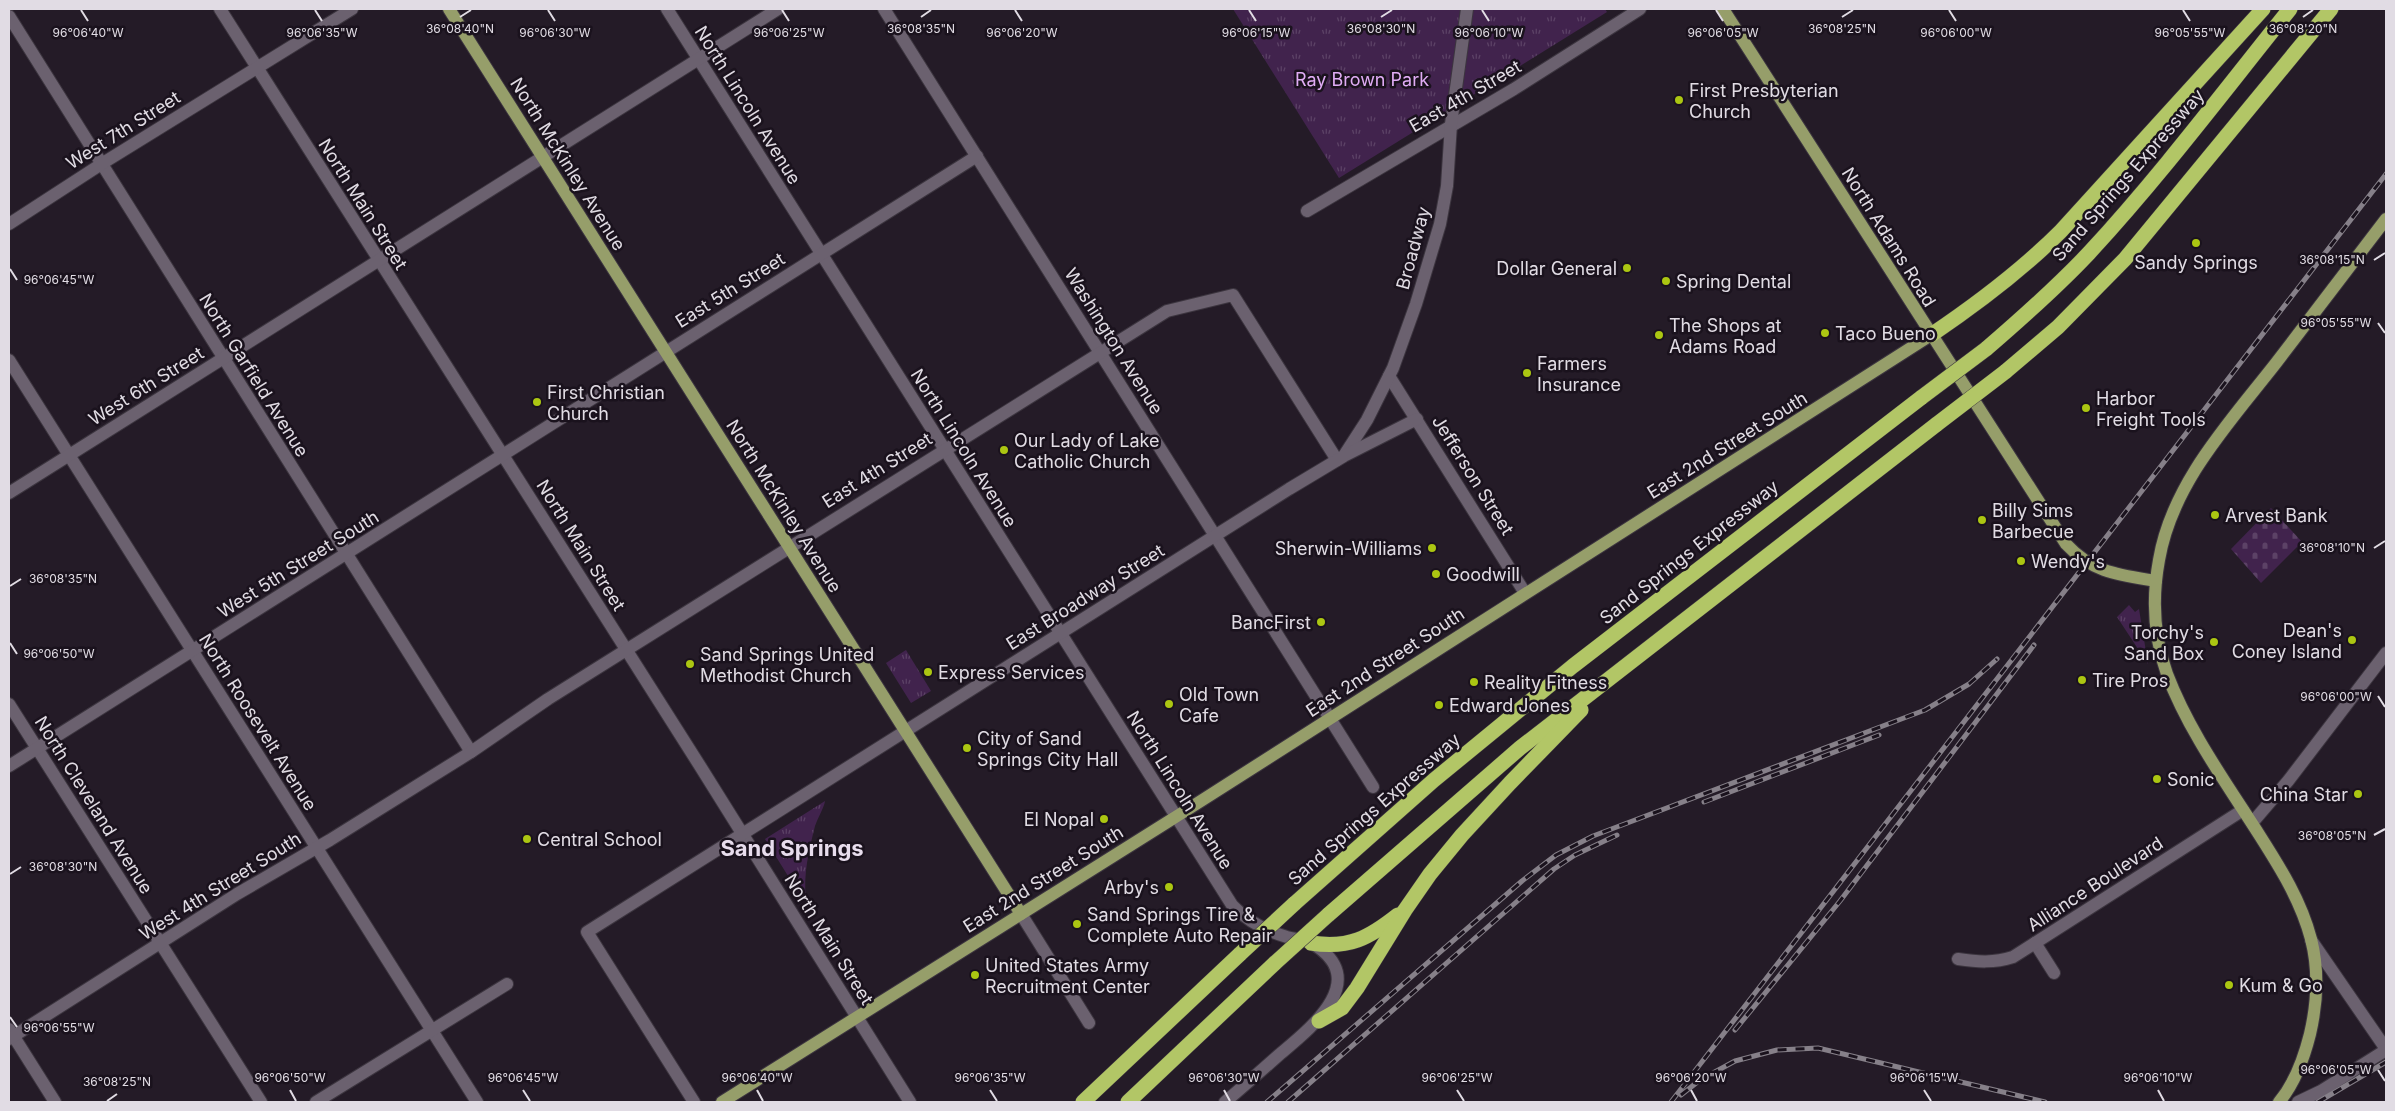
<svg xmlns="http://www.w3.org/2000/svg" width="2395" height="1111" font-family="Inter,sans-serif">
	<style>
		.cemetery { fill: url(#cemetery-stones) }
		.park { fill: url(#park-tufts) }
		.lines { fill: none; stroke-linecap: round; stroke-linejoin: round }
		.minor-casing { stroke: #3c353f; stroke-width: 14 }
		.major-casing { stroke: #3c353f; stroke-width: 14 }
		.highway-casing { stroke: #3c353f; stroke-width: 16 }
		.minor { stroke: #6b616f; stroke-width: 12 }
		.major { stroke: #969e6a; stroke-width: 12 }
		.highway { stroke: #b2c666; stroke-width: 15 }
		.rail-casing { stroke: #868089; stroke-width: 5 }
		.rail { stroke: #1a121d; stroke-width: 3; stroke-dasharray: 9; stroke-linecap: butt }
		.highway-bridge-casing { stroke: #3c353f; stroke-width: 16; stroke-linecap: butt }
		.highway-bridge { stroke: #b2c666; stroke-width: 15 }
		.ticks { fill: none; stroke: #e1dce4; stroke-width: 2 }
		.poi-dot { fill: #acc612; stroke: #1a121d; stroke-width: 2 }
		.labels { text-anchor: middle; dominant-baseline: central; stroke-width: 5; stroke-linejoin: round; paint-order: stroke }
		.park-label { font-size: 18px; fill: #e0acf5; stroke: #1a121d }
		.poi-label { font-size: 18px; fill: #e1dce4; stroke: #1a121d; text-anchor: start }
		.street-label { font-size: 18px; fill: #e1dce4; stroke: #1a121d }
		.district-label { font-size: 22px; font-weight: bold; fill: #e8dded; stroke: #1a121d }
		.ticks-label { font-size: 12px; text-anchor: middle; fill: #e1dce4; stroke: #1a121d; stroke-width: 5; stroke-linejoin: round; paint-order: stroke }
	</style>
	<defs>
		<pattern id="cemetery-stones" width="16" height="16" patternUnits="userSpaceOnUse" patternTransform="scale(1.25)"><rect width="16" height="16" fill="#41234d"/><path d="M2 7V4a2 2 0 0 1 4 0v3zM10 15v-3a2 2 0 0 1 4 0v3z" fill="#5c4266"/></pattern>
		<pattern id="park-tufts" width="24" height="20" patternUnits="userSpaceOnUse" patternTransform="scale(1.25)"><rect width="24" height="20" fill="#41234d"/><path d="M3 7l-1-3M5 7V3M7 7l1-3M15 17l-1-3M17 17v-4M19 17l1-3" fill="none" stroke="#5c4266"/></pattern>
	</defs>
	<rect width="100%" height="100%" fill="#241b27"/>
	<!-- cemetery -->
	<polygon class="cemetery" points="2271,508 2302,542 2261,583 2231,549"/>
	<!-- park -->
	<g class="park">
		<polygon points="1233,9 1605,9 1607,12 1339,178"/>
		<polygon points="2129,605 2135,612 2139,609 2148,664 2117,617"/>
		<polygon points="906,650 931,691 911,703 886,663"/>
		<path d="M825 801C824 808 818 817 815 826 809 850 803 874 806 899L803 900 765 839Z"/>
	</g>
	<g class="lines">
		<defs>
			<g id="minor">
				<polyline points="220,9 700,766 910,1102"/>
				<path d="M667 9 1232 905C1247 921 1266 931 1287 937 1295 939 1306 940 1313 944 1372 980 1311 1028 1280 1054 1262 1070 1244 1086 1225 1102"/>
				<polyline points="884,9 1373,787"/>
				<polyline points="9,16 471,752"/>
				<polyline points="1307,211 1514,89 1640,9"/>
				<polyline points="9,224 103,163 352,9"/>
				<polyline points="9,360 477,1102"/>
				<polyline points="1389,376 1525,593"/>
				<polyline points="1345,454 1367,420 1393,368 1416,304 1440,224 1447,186 1451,124 1467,9"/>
				<polyline points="9,493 778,9"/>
				<polyline points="9,704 261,1102"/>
				<polyline points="9,766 977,156"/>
				<polyline points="2252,823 2288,781 2386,653"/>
				<polyline points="1021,914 1089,1023"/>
				<polyline points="2311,940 2386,1049"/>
				<polyline points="2035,943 2054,973"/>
				<path d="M1958 959C1978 962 1994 963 2013 957L2243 810"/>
				<polyline points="9,1029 55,1102"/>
				<polyline points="9,1039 237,894 330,840 471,752 548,699 1167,311 1233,295 1337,460"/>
				<polyline points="316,1102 507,984"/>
				<polyline points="694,1102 587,932 1289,489 1344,456 1417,419"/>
				<polyline points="2298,1102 2321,1091 2386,1050"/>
			</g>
			<g id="major">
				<polyline points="449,9 1021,914"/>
				<path d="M1723 9 2066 544C2093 573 2119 575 2156 581"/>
				<polyline points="722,1102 1193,806 1931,335"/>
				<path d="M2279 1102C2295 1083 2304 1058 2310 1034 2317 1004 2319 970 2311 939 2301 901 2281 869 2260 836 2227 784 2189 732 2167 674 2154 638 2152 598 2159 560 2172 483 2230 422 2276 363 2313 315 2349 267 2386 219"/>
			</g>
			<g id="highway">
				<path d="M1931 335C1977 304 2021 271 2061 231L2263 9"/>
				<path d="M1986 349C2022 318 2057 287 2089 253 2161 175 2224 91 2290 9"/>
				<polyline points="2005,372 2058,327 2125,259 2331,9"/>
				<polyline points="1294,904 1434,780 1573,666 1922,397"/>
				<polyline points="1328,915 1520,748 1937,424"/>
				<path d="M1311 943C1349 949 1369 938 1398 915"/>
				<polyline points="1319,1021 1342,1008 1357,988 1405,910 1430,874 1462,835 1510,783 1581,710"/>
				<polyline points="1083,1102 1240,954"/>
				<polyline points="1128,1102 1275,963"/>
			</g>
		</defs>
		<!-- minor casing -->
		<use href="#minor" class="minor-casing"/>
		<!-- major casing -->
		<use href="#major" class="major-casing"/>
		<!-- highway casing -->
		<use href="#highway" class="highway-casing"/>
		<!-- minor -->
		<use href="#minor" class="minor"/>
		<!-- major -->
		<use href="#major" class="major"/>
		<!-- highway -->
		<use href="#highway" class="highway"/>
		<defs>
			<g id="rail">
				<polyline points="1704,802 1879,735"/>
				<polyline points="1735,1030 1840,901 2034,645"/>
				<polyline points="1681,1095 1700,1080 1735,1061 1777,1050 1818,1048 2045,1102"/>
				<polyline points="1267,1102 1522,881 1556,855 1593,836 1925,710 1969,684 1997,659"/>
				<polyline points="1288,1102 1554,869 1575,855 1617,835"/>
				<polyline points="1671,1102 2386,174"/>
				<polyline points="2318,1102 2386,1062"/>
			</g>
		</defs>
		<!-- rail casing -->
		<use href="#rail" class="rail-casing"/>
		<!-- rail -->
		<use href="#rail" class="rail"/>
		<defs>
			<g id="highway-bridge">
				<polyline points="1922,397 1986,349"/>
				<polyline points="1937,424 2005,372"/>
				<polyline points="1240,954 1294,904"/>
				<polyline points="1275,963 1328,915"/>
			</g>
		</defs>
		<!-- highway-bridge casing -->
		<use href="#highway-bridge" class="highway-bridge-casing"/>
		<!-- highway-bridge -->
		<use href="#highway-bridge" class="highway-bridge"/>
	</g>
	<!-- ticks -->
	<path class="ticks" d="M81 10 88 21M315 10 322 21M548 10 555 21M782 10 789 21M1015 10 1022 21M1249 10 1256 21M1482 10 1489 21M1716 10 1723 21M1949 10 1956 21M2183 10 2190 21M460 17 471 10M921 17 931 10M1381 17 1392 10M1842 17 1853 10M2303 17 2313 10M2374 260 2385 253M10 269 17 280M2378 323 2385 333M2374 548 2385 541M10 586 21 579M10 643 17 654M2378 696 2385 707M2374 835 2385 829M10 874 21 867M10 1017 17 1027M2378 1070 2385 1081M290 1090 296 1101M523 1090 530 1101M757 1090 763 1101M990 1090 997 1101M1224 1090 1230 1101M1457 1090 1464 1101M1691 1090 1697 1101M1924 1090 1931 1101M2158 1090 2164 1101M107 1101 117 1094"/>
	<!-- markers -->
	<g class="poi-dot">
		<circle cx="1679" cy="100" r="5"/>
		<circle cx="2196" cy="243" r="5"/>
		<circle cx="1627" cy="268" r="5"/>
		<circle cx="1666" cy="281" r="5"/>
		<circle cx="1825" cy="333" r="5"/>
		<circle cx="1659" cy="335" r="5"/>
		<circle cx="1527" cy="373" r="5"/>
		<circle cx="537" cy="402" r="5"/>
		<circle cx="2086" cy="408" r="5"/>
		<circle cx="1004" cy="450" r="5"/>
		<circle cx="2215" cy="515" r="5"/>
		<circle cx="1982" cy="520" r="5"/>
		<circle cx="1432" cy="548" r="5"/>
		<circle cx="2021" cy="561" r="5"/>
		<circle cx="1436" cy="574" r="5"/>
		<circle cx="1321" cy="622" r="5"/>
		<circle cx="2352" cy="640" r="5"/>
		<circle cx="2214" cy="642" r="5"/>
		<circle cx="690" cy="664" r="5"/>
		<circle cx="928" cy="672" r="5"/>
		<circle cx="2082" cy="680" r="5"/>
		<circle cx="1474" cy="682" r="5"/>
		<circle cx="1169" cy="704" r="5"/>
		<circle cx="1439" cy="705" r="5"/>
		<circle cx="967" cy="748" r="5"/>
		<circle cx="2157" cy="779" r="5"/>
		<circle cx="2358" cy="794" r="5"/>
		<circle cx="1104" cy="819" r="5"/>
		<circle cx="527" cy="839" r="5"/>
		<circle cx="1169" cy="887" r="5"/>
		<circle cx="1077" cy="924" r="5"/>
		<circle cx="975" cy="975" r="5"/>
		<circle cx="2229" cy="985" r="5"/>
	</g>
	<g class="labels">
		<!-- park labels -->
		<g class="park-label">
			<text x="1362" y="79">Ray Brown Park</text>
		</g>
		<!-- poi labels -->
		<g class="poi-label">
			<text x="1689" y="90">First Presbyterian<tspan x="1689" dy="21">Church</tspan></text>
			<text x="2196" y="262" text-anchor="middle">Sandy Springs</text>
			<text x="1617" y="268" text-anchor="end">Dollar General</text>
			<text x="1676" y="281">Spring Dental</text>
			<text x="1669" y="325">The Shops at<tspan x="1669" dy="21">Adams Road</tspan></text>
			<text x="1835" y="333">Taco Bueno</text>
			<text x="1537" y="363">Farmers<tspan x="1537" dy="21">Insurance</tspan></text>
			<text x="547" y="392">First Christian<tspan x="547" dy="21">Church</tspan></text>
			<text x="2096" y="398">Harbor<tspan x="2096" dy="21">Freight Tools</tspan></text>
			<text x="1014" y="440">Our Lady of Lake<tspan x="1014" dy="21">Catholic Church</tspan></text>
			<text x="1992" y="510">Billy Sims<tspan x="1992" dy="21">Barbecue</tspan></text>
			<text x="2225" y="515">Arvest Bank</text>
			<text x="1422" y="548" text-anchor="end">Sherwin-Williams</text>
			<text x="2031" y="561">Wendy's</text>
			<text x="1446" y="574">Goodwill</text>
			<text x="1311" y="622" text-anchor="end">BancFirst</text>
			<text x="2342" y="630" text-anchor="end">Dean's<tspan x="2342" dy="21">Coney Island</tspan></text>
			<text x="2204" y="632" text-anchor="end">Torchy's<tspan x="2204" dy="21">Sand Box</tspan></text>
			<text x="700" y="654">Sand Springs United<tspan x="700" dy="21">Methodist Church</tspan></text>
			<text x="938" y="672">Express Services</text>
			<text x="2092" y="680">Tire Pros</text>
			<text x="1484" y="682">Reality Fitness</text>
			<text x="1179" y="694">Old Town<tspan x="1179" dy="21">Cafe</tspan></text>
			<text x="1449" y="705">Edward Jones</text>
			<text x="977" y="738">City of Sand<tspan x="977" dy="21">Springs City Hall</tspan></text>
			<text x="2167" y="779">Sonic</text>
			<text x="2348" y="794" text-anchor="end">China Star</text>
			<text x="1094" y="819" text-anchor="end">El Nopal</text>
			<text x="537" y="839">Central School</text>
			<text x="1159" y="887" text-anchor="end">Arby's</text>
			<text x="1087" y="914">Sand Springs Tire &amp;<tspan x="1087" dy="21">Complete Auto Repair</tspan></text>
			<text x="985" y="965">United States Army<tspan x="985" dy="21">Recruitment Center</tspan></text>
			<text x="2239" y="985">Kum &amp; Go</text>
		</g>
		<!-- street labels -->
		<g class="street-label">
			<text transform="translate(1465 96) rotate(-30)">East 4th Street</text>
			<text transform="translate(748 105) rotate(58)">North Lincoln Avenue</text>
			<text transform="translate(123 130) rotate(-32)">West 7th Street</text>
			<text transform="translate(568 164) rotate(58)">North McKinley Avenue</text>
			<text transform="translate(2128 175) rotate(-49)">Sand Springs Expressway</text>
			<text transform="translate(363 204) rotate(58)">North Main Street</text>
			<text transform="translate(1889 237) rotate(58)">North Adams Road</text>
			<text transform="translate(1413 248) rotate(-75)">Broadway</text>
			<text transform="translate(730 290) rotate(-32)">East 5th Street</text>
			<text transform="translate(1114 341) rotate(58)">Washington Avenue</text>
			<text transform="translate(254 375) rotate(58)">North Garfield Avenue</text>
			<text transform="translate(146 386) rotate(-32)">West 6th Street</text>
			<text transform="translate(1727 445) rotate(-32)">East 2nd Street South</text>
			<text transform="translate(964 448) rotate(58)">North Lincoln Avenue</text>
			<text transform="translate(877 470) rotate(-32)">East 4th Street</text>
			<text transform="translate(1473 475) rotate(58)">Jefferson Street</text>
			<text transform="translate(784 506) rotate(58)">North McKinley Avenue</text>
			<text transform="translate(581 545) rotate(58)">North Main Street</text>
			<text transform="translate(1689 552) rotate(-38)">Sand Springs Expressway</text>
			<text transform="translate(298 564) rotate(-32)">West 5th Street South</text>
			<text transform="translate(1085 597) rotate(-32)">East Broadway Street</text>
			<text transform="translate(1385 662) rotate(-33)">East 2nd Street South</text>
			<text transform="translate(258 722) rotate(58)">North Roosevelt Avenue</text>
			<text transform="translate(1180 790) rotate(58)">North Lincoln Avenue</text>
			<text transform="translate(94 805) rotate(58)">North Cleveland Avenue</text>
			<text transform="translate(1374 809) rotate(-41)">Sand Springs Expressway</text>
			<text transform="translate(1043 879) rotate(-32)">East 2nd Street South</text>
			<text transform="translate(2095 884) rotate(-33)">Alliance Boulevard</text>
			<text transform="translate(220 886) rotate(-32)">West 4th Street South</text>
			<text transform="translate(829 939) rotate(58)">North Main Street</text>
		</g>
		<!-- district labels -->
		<g class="district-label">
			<text x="792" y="848">Sand Springs</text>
		</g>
	</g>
	<g class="ticks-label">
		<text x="460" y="33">36°08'40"N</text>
		<text x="921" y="33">36°08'35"N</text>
		<text x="1381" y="33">36°08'30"N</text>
		<text x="1842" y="33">36°08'25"N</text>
		<text x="2303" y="33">36°08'20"N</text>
		<text x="88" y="37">96°06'40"W</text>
		<text x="322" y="37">96°06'35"W</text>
		<text x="555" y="37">96°06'30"W</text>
		<text x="789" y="37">96°06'25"W</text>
		<text x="1022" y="37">96°06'20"W</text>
		<text x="1256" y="37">96°06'15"W</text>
		<text x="1489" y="37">96°06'10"W</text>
		<text x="1956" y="37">96°06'00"W</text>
		<text x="1723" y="37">96°06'05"W</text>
		<text x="2190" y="37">96°05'55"W</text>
		<text x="2332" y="264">36°08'15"N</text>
		<text x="59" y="284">96°06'45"W</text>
		<text x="2336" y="327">96°05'55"W</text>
		<text x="2332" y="552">36°08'10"N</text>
		<text x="63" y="583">36°08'35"N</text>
		<text x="59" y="658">96°06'50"W</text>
		<text x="2336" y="701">96°06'00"W</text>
		<text x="2332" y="840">36°08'05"N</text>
		<text x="63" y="871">36°08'30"N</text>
		<text x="59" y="1032">96°06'55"W</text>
		<text x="2336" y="1074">96°06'05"W</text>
		<text x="290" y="1082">96°06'50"W</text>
		<text x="523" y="1082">96°06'45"W</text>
		<text x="757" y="1082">96°06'40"W</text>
		<text x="990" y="1082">96°06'35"W</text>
		<text x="1224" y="1082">96°06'30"W</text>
		<text x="1457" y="1082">96°06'25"W</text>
		<text x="1691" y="1082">96°06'20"W</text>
		<text x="1924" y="1082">96°06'15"W</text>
		<text x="2158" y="1082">96°06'10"W</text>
		<text x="117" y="1086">36°08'25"N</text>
	</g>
	<!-- border -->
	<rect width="2395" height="1111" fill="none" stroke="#e1dce4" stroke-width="20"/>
</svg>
